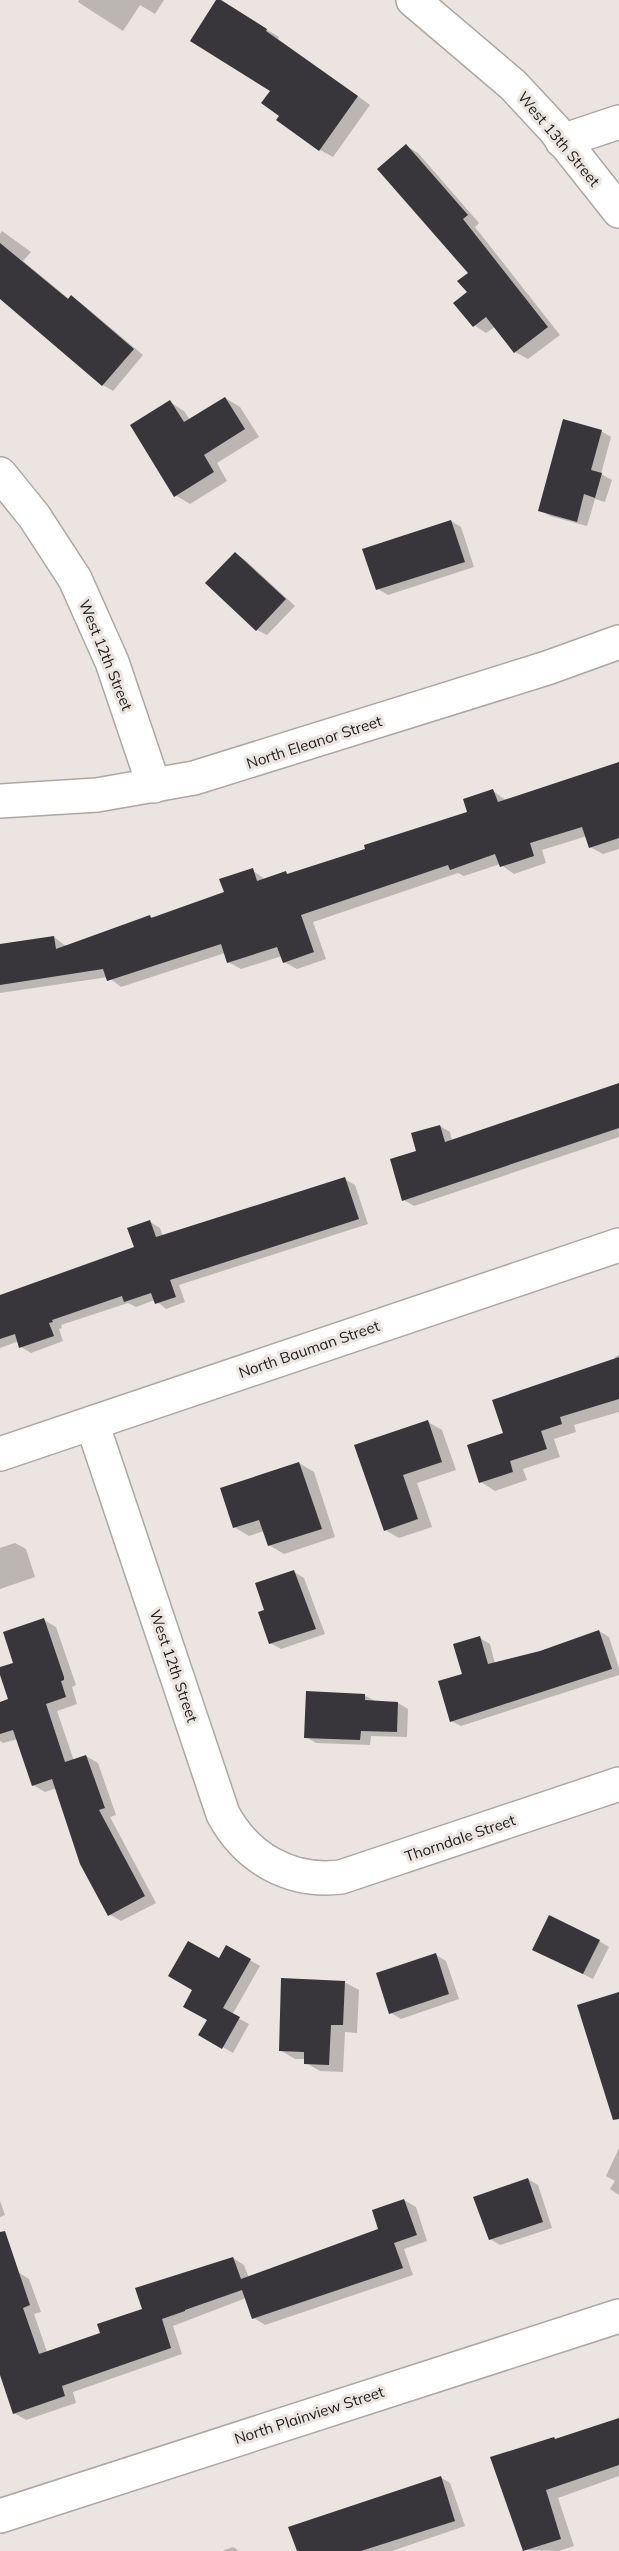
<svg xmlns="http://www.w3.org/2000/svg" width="619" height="2551" font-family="Mulish,sans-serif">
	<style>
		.shadow { fill: #0003 }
		.building { fill: #39363b }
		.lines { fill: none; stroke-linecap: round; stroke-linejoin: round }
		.street-casing { stroke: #ada7a3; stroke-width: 36 }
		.street { stroke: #fff; stroke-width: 33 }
		.labels { text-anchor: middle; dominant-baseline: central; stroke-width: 6; stroke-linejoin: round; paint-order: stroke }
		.street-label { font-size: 15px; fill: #1e1b1a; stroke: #ebe4e0 }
	</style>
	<rect width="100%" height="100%" fill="#ebe4e0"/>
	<!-- shadow -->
	<g class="shadow">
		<polygon points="79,0 164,0 155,14 140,5 123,31 78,2"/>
		<polygon points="217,0 279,37 278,39 370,105 333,157 320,150 281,116 272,90"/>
		<polygon points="406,146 418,153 479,223 475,227 560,335 528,359 515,352 495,327 486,333 474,325 469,292 470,273"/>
		<polygon points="2,231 31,252 23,261 69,299 71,297 81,303 143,355 113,391 103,385 0,298 0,234"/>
		<polygon points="225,398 240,407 259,437 217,463 227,481 190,504 175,495 170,402 184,411 190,420"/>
		<polygon points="601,431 611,437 601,474 612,480 605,502 595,499 587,526 550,516 540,510"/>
		<polygon points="451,521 461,527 474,567 388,595 378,589"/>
		<polygon points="235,554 245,560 295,606 267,635 257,630"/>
		<polygon points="619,763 619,849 603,854 590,847 587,836 542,850 546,863 514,874 500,864 464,876 458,873 313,922 326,959 297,969 284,962 282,956 241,969 228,962 225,953 121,987 108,977 0,993 0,945 54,937 67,947 150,917 154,918 225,893 252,870 266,880 286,873 289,875 469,813 493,791 507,801"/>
		<polygon points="619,1085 619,1137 414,1206 404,1200 418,1152 440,1126 450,1132 452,1141"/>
		<polygon points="345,1179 355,1185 368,1224 179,1285 185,1302 166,1309 155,1300 136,1307 128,1303 61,1325 62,1328 59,1329 63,1341 31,1353 21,1347 19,1341 0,1348 0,1296 136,1248 150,1222 160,1228 163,1236"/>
		<polygon points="619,1355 619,1412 574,1425 576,1432 554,1439 560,1457 523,1469 527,1480 495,1491 481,1482 505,1434 616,1360 615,1357"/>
		<polygon points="428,1422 442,1430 456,1470 417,1483 432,1527 399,1538 385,1530 356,1446"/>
		<polygon points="299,1463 314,1472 335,1537 284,1554 269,1545 264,1531 249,1536 234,1527"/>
		<polygon points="15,1543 26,1549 35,1577 0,1589 0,1548"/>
		<polygon points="294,1572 304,1578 325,1634 281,1649 270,1643 265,1611"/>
		<polygon points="44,1620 56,1627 76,1685 72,1687 77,1704 57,1711 74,1761 86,1756 98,1763 116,1815 110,1817 156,1903 121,1921 109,1914 57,1788 45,1792 33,1785 18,1739 3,1743 0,1741 0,1705 10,1700 0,1669 15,1664"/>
		<polygon points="599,1631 609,1637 619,1668 619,1675 461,1726 451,1721 464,1675 480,1638 490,1644 495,1664 541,1652"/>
		<polygon points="364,1695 375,1701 398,1703 408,1709 407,1737 371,1736 370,1745 316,1743 306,1737"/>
		<polygon points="599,1941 609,1947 593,1979 544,1955"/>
		<polygon points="227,1947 260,1966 232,2015 249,2024 233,2053 200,2034 209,2019 220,1960"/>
		<polygon points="436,1955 446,1961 459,1999 401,2019 391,2013"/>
		<polygon points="344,1982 359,1990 357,2033 345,2032 343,2072 320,2071 306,2063 306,2059 295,2059 280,2050"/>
		<polygon points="619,2148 619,2195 610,2189 615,2181 606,2176"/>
		<polygon points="528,2179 538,2185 552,2228 500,2245 490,2239"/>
		<polygon points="404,2200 416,2207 427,2241 404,2249 413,2275 265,2325 254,2318 246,2298 173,2326 182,2354 73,2392 76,2403 26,2420 14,2413 0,2370 0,2278 18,2272 29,2279 41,2312 34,2314 47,2352 102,2334 233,2258 244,2265 249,2278 380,2230"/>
		<polygon points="0,2201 5,2215 0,2217"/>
		<polygon points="619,2419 619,2476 558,2498 574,2546 559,2551 524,2550 554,2438 557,2440"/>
		<polygon points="440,2477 450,2483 465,2526 392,2551 298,2551"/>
		<polygon points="233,2547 239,2551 222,2551"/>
	</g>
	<!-- building -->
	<g class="building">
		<polygon points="216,0 221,0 267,29 266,31 358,96 319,151 276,120 279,116 261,103 270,91 190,41"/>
		<polygon points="406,144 468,215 463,219 548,327 514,353 486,317 473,327 453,303 467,292 457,281 468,273 377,169"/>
		<polygon points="0,243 68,299 71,295 134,349 102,386 0,299"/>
		<polygon points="225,397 245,429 204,455 214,472 174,497 130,425 170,400 184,422"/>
		<polygon points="563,419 602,430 591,470 602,473 595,498 584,494 577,522 538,511"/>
		<polygon points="451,520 465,562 376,590 362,549"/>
		<polygon points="235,552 286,599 256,631 205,583"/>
		<polygon points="619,762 619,838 589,848 582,827 530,843 534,856 500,867 495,854 450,870 448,865 301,915 314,952 283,963 277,947 227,963 221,944 107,981 103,969 0,985 0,944 54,936 56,949 150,915 151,918 224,892 219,879 253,868 257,881 286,871 287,874 365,849 364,845 467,812 463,799 493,789 498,802"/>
		<polygon points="619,1083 619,1128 402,1201 390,1159 416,1151 411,1133 440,1125 445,1142"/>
		<polygon points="345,1177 359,1219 170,1280 176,1297 155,1304 151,1293 124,1302 122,1296 52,1320 53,1322 49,1323 54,1336 19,1348 15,1334 0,1339 0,1295 134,1247 127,1228 150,1220 156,1237"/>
		<polygon points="619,1357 619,1399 560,1417 562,1424 541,1431 547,1449 510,1461 513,1472 479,1483 467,1445 503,1433 492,1400"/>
		<polygon points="428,1420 442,1462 403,1475 418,1519 384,1531 354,1445"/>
		<polygon points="299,1462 322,1529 268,1546 259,1520 233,1528 220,1488"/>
		<polygon points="294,1570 316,1629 269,1644 258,1612 264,1610 255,1583"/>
		<polygon points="44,1618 64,1677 64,1680 61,1681 66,1697 46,1704 65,1762 86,1755 105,1808 99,1810 145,1896 108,1916 80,1864 52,1779 32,1786 13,1730 0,1734 0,1702 8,1699 0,1675 0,1667 13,1663 3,1632"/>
		<polygon points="599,1630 612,1669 450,1722 438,1681 462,1674 453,1644 480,1636 488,1664 540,1651"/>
		<polygon points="306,1691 365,1694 365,1700 398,1702 397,1732 361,1731 360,1740 304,1738"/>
		<polygon points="549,1915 600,1940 583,1974 532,1950"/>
		<polygon points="188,1941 219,1958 226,1945 251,1959 223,2008 240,2017 222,2049 198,2035 207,2020 183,2007 192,1990 168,1976"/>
		<polygon points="436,1953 449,1994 389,2014 376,1973"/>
		<polygon points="281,1978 345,1981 343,2025 331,2025 329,2065 304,2064 304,2052 279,2051"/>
		<polygon points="619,1992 619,2119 613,2120 577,2005"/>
		<polygon points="528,2178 543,2222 489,2240 473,2197"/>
		<polygon points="404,2199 417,2235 394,2243 403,2268 252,2319 242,2290 185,2310 185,2311 162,2319 171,2348 62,2386 65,2396 13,2414 0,2375 0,2232 5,2231 30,2305 23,2308 39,2354 100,2333 97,2324 142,2309 135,2288 233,2257 241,2279 378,2229 372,2210"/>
		<polygon points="619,2418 619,2465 546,2490 561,2539 523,2551 490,2457 554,2437 555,2439"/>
		<polygon points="441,2476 455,2521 361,2551 297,2551 288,2527"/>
	</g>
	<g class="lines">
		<defs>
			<g id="street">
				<polyline points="413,0 513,85 554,129 619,211"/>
				<polyline points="562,141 619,122"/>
				<polyline points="0,474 34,516 75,579 112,662 154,786"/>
				<polyline points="0,801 97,795 194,778 547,668 619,642"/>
				<path d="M92 1423 223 1814C247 1859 291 1883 341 1877L619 1784"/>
				<polyline points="0,1454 619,1245"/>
				<polyline points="0,2516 619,2316"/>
			</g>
		</defs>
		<!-- street casing -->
		<use href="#street" class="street-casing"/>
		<!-- street -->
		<use href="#street" class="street"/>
	</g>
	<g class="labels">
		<!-- street labels -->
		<g class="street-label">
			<text transform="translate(559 139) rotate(50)">West 13th Street</text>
			<text transform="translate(106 655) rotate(68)">West 12th Street</text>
			<text transform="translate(314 742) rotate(-18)">North Eleanor Street</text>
			<text transform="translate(309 1349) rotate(-19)">North Bauman Street</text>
			<text transform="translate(174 1666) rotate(71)">West 12th Street</text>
			<text transform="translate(460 1838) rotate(-19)">Thorndale Street</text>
			<text transform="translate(309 2415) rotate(-18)">North Plainview Street</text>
		</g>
	</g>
</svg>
